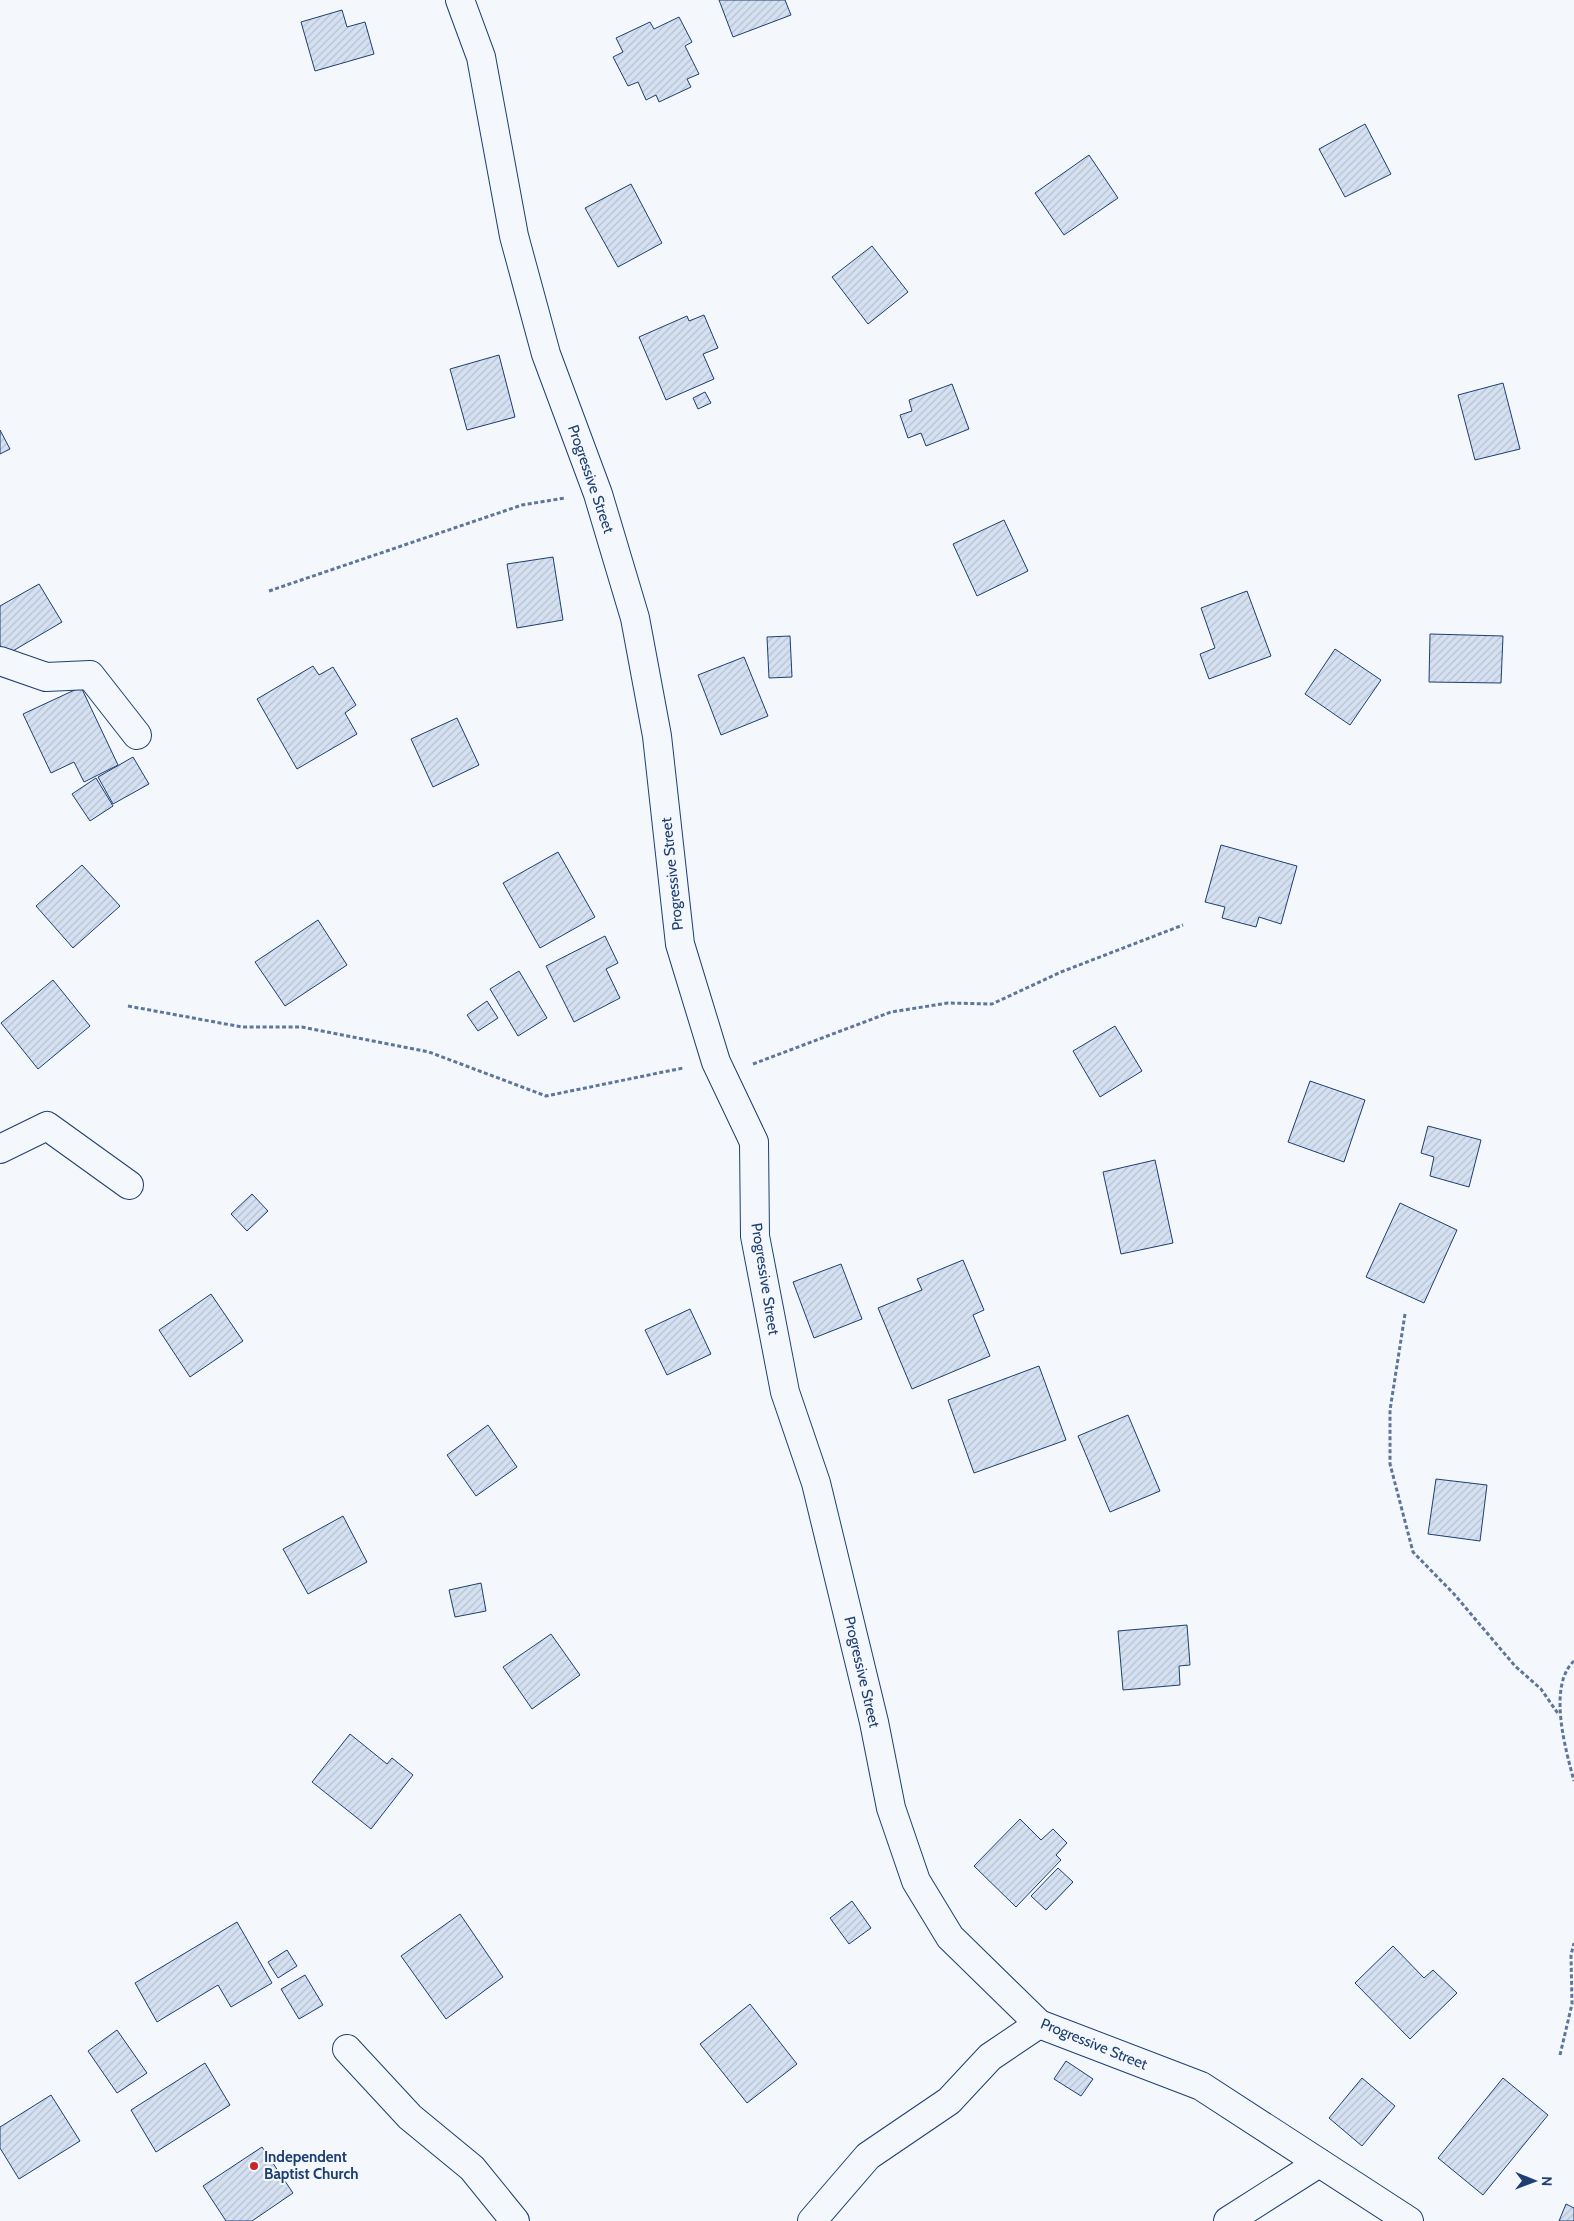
<svg xmlns="http://www.w3.org/2000/svg" width="1574" height="2221" font-family="Cabin,sans-serif">
	<style>
		.building { fill: url(#building-hatch); stroke: #1d3f73 }
		.lines { fill: none; stroke-linecap: round; stroke-linejoin: round }
		.street-casing { stroke: #1d3f73; stroke-width: 30 }
		.path { stroke: #5e769c; stroke-width: 3; stroke-dasharray: 4 2.5; stroke-linecap: butt }
		.street { stroke: #f4f7fb; stroke-width: 28 }
		.poi-dot { fill: #c62828; stroke: #f4f7fb; stroke-width: 2 }
		.labels { text-anchor: middle; dominant-baseline: central; stroke-width: 4; stroke-linejoin: round; paint-order: stroke }
		.street-label { font-size: 15px; fill: #1d3f73; stroke: #f4f7fb }
		.poi-label { font-size: 15px; font-weight: bold; fill: #1d3f73; stroke: #f4f7fb; text-anchor: start }
	</style>
	<defs>
		<pattern id="building-hatch" width="6" height="6" patternUnits="userSpaceOnUse" patternTransform="scale(1.25)"><rect width="6" height="6" fill="#d5e0f0"/><path d="M-1 1l2-2M0 6l6-6M5 7l2-2" fill="none" stroke="#b6c1d1"/></pattern>
	</defs>
	<rect width="100%" height="100%" fill="#f4f7fb"/>
	<!-- building -->
	<g class="building">
		<polygon points="719,0 785,0 791,15 733,37"/>
		<polygon points="342,10 347,27 365,22 374,54 315,71 301,22"/>
		<polygon points="679,17 692,42 685,46 699,74 687,79 691,87 659,102 656,95 646,100 638,82 628,86 613,57 623,52 616,38 650,22 654,29"/>
		<polygon points="1365,124 1391,174 1345,197 1319,149"/>
		<polygon points="1089,155 1118,198 1064,235 1035,193"/>
		<polygon points="631,184 662,243 618,267 585,208"/>
		<polygon points="872,246 908,292 868,324 832,277"/>
		<polygon points="704,315 718,348 703,354 714,379 666,400 639,337 687,316 689,321"/>
		<polygon points="499,355 515,417 467,430 450,369"/>
		<polygon points="1503,383 1520,449 1475,460 1458,395"/>
		<polygon points="952,384 969,429 926,446 921,433 908,438 900,415 912,411 909,400"/>
		<polygon points="705,392 711,403 698,409 693,398"/>
		<polygon points="0,430 10,449 0,454"/>
		<polygon points="1004,520 1028,571 977,596 953,544"/>
		<polygon points="553,557 563,620 517,628 507,564"/>
		<polygon points="39,584 62,622 6,655 0,645 0,606"/>
		<polygon points="1247,591 1271,656 1209,679 1200,654 1215,648 1201,608"/>
		<polygon points="1430,634 1503,636 1501,683 1429,682"/>
		<polygon points="790,636 792,677 769,678 767,637"/>
		<polygon points="1335,649 1381,680 1350,725 1305,694"/>
		<polygon points="744,657 768,716 721,735 698,675"/>
		<polygon points="313,666 319,675 333,667 356,705 345,713 357,734 297,769 257,699"/>
		<polygon points="81,687 118,765 84,782 74,762 51,773 23,714"/>
		<polygon points="457,718 479,765 433,787 411,739"/>
		<polygon points="133,757 149,784 113,804 98,777"/>
		<polygon points="96,778 113,806 90,821 72,794"/>
		<polygon points="1221,845 1297,866 1281,924 1259,917 1256,927 1222,918 1225,907 1205,902"/>
		<polygon points="558,852 595,917 540,948 503,883"/>
		<polygon points="82,865 120,906 73,948 36,906"/>
		<polygon points="318,920 347,965 285,1006 255,962"/>
		<polygon points="605,936 618,963 606,969 620,998 574,1022 546,966"/>
		<polygon points="519,971 547,1018 518,1036 490,989"/>
		<polygon points="53,980 90,1026 38,1069 1,1023"/>
		<polygon points="487,1001 498,1018 478,1031 467,1015"/>
		<polygon points="1115,1026 1142,1071 1100,1097 1073,1051"/>
		<polygon points="1310,1081 1365,1100 1344,1162 1288,1142"/>
		<polygon points="1428,1126 1481,1140 1469,1187 1430,1176 1434,1157 1421,1153"/>
		<polygon points="1155,1160 1173,1243 1121,1254 1103,1172"/>
		<polygon points="252,1194 268,1211 247,1231 231,1214"/>
		<polygon points="1400,1203 1457,1230 1424,1303 1366,1277"/>
		<polygon points="963,1260 984,1310 973,1315 990,1356 912,1389 878,1308 922,1290 917,1279"/>
		<polygon points="841,1264 862,1319 814,1338 793,1282"/>
		<polygon points="211,1294 243,1341 190,1377 159,1330"/>
		<polygon points="690,1309 711,1354 667,1375 645,1330"/>
		<polygon points="1039,1366 1066,1440 974,1473 948,1400"/>
		<polygon points="1128,1415 1160,1491 1110,1512 1078,1436"/>
		<polygon points="488,1425 517,1467 476,1496 447,1455"/>
		<polygon points="1436,1479 1487,1485 1480,1541 1428,1534"/>
		<polygon points="343,1516 367,1562 308,1594 283,1549"/>
		<polygon points="481,1583 486,1611 455,1617 449,1590"/>
		<polygon points="1187,1625 1190,1665 1179,1666 1180,1685 1123,1690 1118,1631"/>
		<polygon points="551,1634 580,1675 532,1709 503,1667"/>
		<polygon points="350,1734 387,1764 392,1758 413,1775 371,1829 312,1782"/>
		<polygon points="1020,1819 1041,1840 1053,1829 1067,1843 1056,1855 1061,1860 1016,1907 974,1866"/>
		<polygon points="1058,1868 1073,1882 1046,1910 1031,1896"/>
		<polygon points="852,1901 871,1928 849,1944 830,1918"/>
		<polygon points="460,1914 503,1977 446,2019 401,1956"/>
		<polygon points="237,1922 272,1983 231,2007 218,1985 157,2022 135,1983"/>
		<polygon points="1393,1946 1424,1978 1433,1970 1457,1993 1410,2039 1355,1983"/>
		<polygon points="287,1950 297,1966 278,1978 268,1962"/>
		<polygon points="305,1975 323,2005 299,2019 281,1989"/>
		<polygon points="750,2004 797,2064 747,2103 700,2044"/>
		<polygon points="117,2030 147,2073 117,2093 88,2051"/>
		<polygon points="1066,2061 1093,2079 1081,2096 1054,2079"/>
		<polygon points="205,2063 230,2105 156,2152 131,2110"/>
		<polygon points="1362,2078 1395,2106 1362,2146 1329,2118"/>
		<polygon points="1503,2078 1548,2115 1483,2195 1438,2158"/>
		<polygon points="51,2095 80,2141 19,2179 0,2148 0,2127"/>
		<polygon points="262,2147 293,2193 252,2221 226,2221 203,2186"/>
		<polygon points="1566,2204 1574,2208 1574,2221 1559,2221"/>
	</g>
	<g class="lines">
		<defs>
			<g id="street">
				<polyline points="460,0 481,57 514,236 546,354 598,494 635,618 657,736 680,944 716,1062 754,1142 755,1236 785,1392 816,1483 874,1722 891,1808 916,1881 950,1937 1039,2024 1201,2086 1409,2221"/>
				<polyline points="0,661 46,677 90,675 137,735"/>
				<polyline points="0,1149 47,1126 129,1185"/>
				<polyline points="347,2049 410,2117 472,2168 515,2221"/>
				<polyline points="812,2221 868,2156 949,2101 990,2057 1039,2024"/>
				<polyline points="1228,2221 1319,2163"/>
			</g>
		</defs>
		<!-- street casing -->
		<use href="#street" class="street-casing"/>
		<!-- path -->
		<g class="path">
			<polyline points="269,591 522,505 565,498"/>
			<polyline points="128,1006 242,1027 302,1027 429,1052 546,1096 683,1068"/>
			<polyline points="753,1064 891,1012 948,1003 992,1004 1061,972 1183,925"/>
			<polyline points="1405,1314 1390,1410 1390,1464 1413,1552 1454,1594 1515,1666 1541,1689 1559,1715"/>
			<path d="M1574 1661C1547 1686 1566 1751 1574 1781"/>
			<polyline points="1560,2055 1572,2004 1571,1955 1574,1943"/>
		</g>
		<!-- street -->
		<use href="#street" class="street"/>
	</g>
	<!-- markers -->
	<circle class="poi-dot" cx="254" cy="2166" r="5"/>
	<g class="labels">
		<!-- street labels -->
		<g class="street-label">
			<text transform="translate(591 479) rotate(71)">Progressive Street</text>
			<text transform="translate(672 874) rotate(-96)">Progressive Street</text>
			<text transform="translate(765 1279) rotate(81)">Progressive Street</text>
			<text transform="translate(862 1672) rotate(77)">Progressive Street</text>
			<text transform="translate(1094 2044) rotate(22)">Progressive Street</text>
		</g>
		<!-- poi labels -->
		<g class="poi-label">
			<text x="264" y="2157">Independent<tspan x="264" dy="17">Baptist Church</tspan></text>
		</g>
	</g>
	<!-- north arrow -->
	<g transform="translate(1534 2181) rotate(91)" stroke="#f4f7fb" stroke-width="4" paint-order="stroke">
	<path d="M0-4L9 19L0 12L-9 19Z" fill="#1d3f73"/>
	<text y="-8" font-size="14" font-weight="bold" text-anchor="middle" fill="#1d3f73">N</text>
	</g>
</svg>
